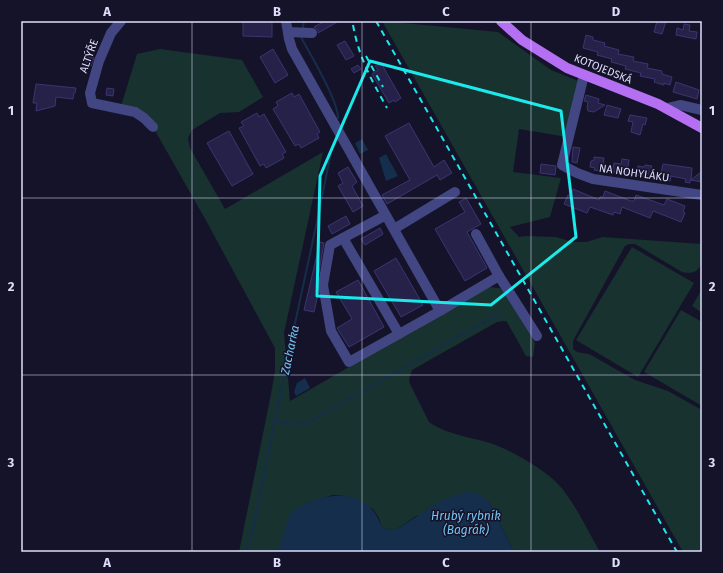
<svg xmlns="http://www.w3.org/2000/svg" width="723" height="573" font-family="'Fira Sans',sans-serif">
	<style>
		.green { fill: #17322f }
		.water { fill: #142e4c }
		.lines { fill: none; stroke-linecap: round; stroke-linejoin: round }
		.stream { stroke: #142e4c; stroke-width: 2 }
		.building { fill: #252148; stroke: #3b3572 }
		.minor { stroke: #424683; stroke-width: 10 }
		.major { stroke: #b46ff2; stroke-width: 10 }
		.rail { stroke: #1beaeb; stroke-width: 2; stroke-dasharray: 6 5; stroke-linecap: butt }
		.marked { fill: none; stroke: #1beaeb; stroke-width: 3; stroke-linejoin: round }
		.grid { fill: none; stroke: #dedefc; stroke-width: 1; stroke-opacity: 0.55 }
		.labels { text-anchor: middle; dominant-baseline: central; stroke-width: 3; stroke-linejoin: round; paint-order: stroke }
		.street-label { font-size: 11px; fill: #dedefc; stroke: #151329 }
		.water-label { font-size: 12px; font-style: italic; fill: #75c5f3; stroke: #151329 }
		.neatline { fill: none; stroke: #dedefc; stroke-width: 1.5 }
		.grid-label { font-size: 13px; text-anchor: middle; font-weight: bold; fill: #dedefc }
	</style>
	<rect width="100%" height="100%" fill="#151329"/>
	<!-- green -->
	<g class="green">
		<path d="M382 21 498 32 551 70 581 82 567 137 519 129 513 172 561 178 550 217 510 227 519 237 526 236 556 237 573 242H586L603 237 702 244C702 259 704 277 682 272L635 244H629L625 246 573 341V349L577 352 589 354 635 380 668 391 702 410V552H683Z"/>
		<path d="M160 49 242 60 263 97 239 112 220 113 192 130 188 138 190 148 225 209 323 152 284 333 290 401 488 287 500 288 506 295 535 343 533 357 526 356 507 322 505 321 497 322 412 370 409 379 410 384 429 422C447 435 472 437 493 444 512 451 544 469 558 484 574 501 588 531 600 552H514L489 502 416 516 397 529 388 530 381 526 379 518 373 509 346 496 333 495 307 503 281 543 277 552H239L271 394 275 371V348L209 226 153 127 121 106 137 54Z"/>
		<polygon points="632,247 694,283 638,377 576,340"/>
		<polygon points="702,289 702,313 692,306"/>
		<polygon points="681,310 702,322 702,406 644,372"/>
	</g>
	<!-- water -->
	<g class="water">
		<polygon points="362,139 368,150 360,154 355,143"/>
		<polygon points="386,154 398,176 386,181 379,158"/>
		<polygon points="305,378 310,388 296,396 294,392 297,383"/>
		<path d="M466 492 477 493 489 502 514 552H277L291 512C320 492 368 484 381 526L388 530 397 529 441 501 453 496Z"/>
	</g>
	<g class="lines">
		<!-- stream -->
		<g class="stream">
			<polyline points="303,27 304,21"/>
			<path d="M301 37C310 54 338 100 338 118"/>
			<polyline points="275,421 291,424 309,422 500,313"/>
			<polyline points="248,552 292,337 318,217 332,147"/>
		</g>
	</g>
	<!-- building -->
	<g class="building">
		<polygon points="243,21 272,21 272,37 243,36"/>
		<polygon points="325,21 339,21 318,33 318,30 314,27"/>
		<polygon points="657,21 666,21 662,34 654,32"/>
		<polygon points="684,24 690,25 689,31 697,32 696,39 676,35 677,28 683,30"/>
		<polygon points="586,35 593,37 593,40 605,43 604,46 619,50 618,54 634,57 633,61 648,64 647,68 662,71 662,74 672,77 670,85 664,83 664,85 654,82 655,79 640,76 641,73 625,69 626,66 611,62 612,59 597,55 598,52 583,48"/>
		<polygon points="345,41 354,56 346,60 337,45"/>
		<polygon points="273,49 288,75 275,83 260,57"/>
		<polygon points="86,57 94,57 91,66 89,65 90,62 86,62"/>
		<polygon points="381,63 401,98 395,102 394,100 389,103 372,74 378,70 375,66"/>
		<polygon points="358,65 361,69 354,73 351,69"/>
		<polygon points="676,82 699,90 697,99 673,92"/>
		<polygon points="36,84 76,88 75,93 74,93 73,99 56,97 55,106 36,111 37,103 33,103"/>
		<polygon points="107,88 114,89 113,96 106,95"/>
		<polygon points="292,93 294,97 299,94 320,132 317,134 319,138 301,148 299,144 295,146 273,109 278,106 276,102"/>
		<polygon points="586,95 599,99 598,103 605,105 594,112 588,111 587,108 588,102 584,101"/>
		<polygon points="607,105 621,109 618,118 604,115"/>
		<polygon points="257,113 259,117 264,114 286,152 282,154 284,158 266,168 264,164 260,166 239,128 244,126 241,122"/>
		<polygon points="630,115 647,118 645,125 643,124 640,135 631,132 633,122 628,121"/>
		<polygon points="409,123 434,167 444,160 452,173 440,180 437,175 387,204 382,195 410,180 385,136"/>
		<polygon points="229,131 253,174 232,186 207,143"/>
		<polygon points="573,147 580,148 577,163 572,162"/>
		<polygon points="594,157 604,158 602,171 594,170 595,168 590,167 591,161 594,160"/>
		<polygon points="622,159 629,160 627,173 612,172 614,163 621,164"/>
		<polygon points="541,164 556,166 555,175 540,173"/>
		<polygon points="663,164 692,168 691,180 702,171 702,182 690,180 690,183 685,182 686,179 671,176 670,181 663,180 664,173 661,173"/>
		<polygon points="645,165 652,166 651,168 653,169 651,178 637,175 638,166 644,167"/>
		<polygon points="348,167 357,182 352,186 363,206 353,212 338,186 343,183 338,173"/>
		<polygon points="573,189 599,200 600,197 603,197 605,191 631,201 634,201 636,195 664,205 667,199 685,206 683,212 685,213 681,222 653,211 650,218 622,207 620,214 614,212 613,215 590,207 587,213 564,204 568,195 571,196"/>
		<polygon points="466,198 481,224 467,232 487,268 465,281 435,229 465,212 459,202"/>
		<polygon points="346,216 350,224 332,234 328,226"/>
		<polygon points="380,228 383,234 365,245 361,239"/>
		<polygon points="320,242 324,243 317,284 318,294 314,312 304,310"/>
		<polygon points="396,258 423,305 401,317 374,271"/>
		<polygon points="358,280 384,327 349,347 337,328 352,319 336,292"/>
	</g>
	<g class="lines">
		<!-- minor -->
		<g class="minor">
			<polyline points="121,21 111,33 99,61 90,93 92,103 135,112 144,118 153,127"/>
			<polyline points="286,21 289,39 292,49 440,311 349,362 331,331 323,285 330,245 386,215"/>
			<polyline points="288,32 312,33"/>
			<polyline points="584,75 562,165 577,173 593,179 702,195"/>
			<polyline points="667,108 680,105 702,110"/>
			<polyline points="394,229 455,192"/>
			<polyline points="476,234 499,276"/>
			<polyline points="343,238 399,334"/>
			<polyline points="440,311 499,276 537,336"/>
		</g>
		<!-- major -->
		<polyline class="major" points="501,21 522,40 567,68 658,104 702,128"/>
		<!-- rail -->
		<g class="rail">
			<polyline points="376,21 677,552"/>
			<path d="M353 25C359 58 371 79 387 108"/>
			<polyline points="366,56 383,87"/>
		</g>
	</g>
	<!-- marked area -->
	<path class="marked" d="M370 61 561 111 576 237 491 305 317 296 320 176Z"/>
	<!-- grid -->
	<path class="grid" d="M192 21V552M362 21V552M531 21V552M21 198H702M21 375H702"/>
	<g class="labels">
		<!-- street labels -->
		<g class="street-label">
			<text transform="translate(89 56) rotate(-70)">ALTÝŘE</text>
			<text transform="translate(603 69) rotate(22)">KOTOJEDSKÁ</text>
			<text transform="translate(634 173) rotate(8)">NA NOHYLÁKU</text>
		</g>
		<!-- water labels -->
		<g class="water-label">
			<text transform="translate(290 350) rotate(-78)">Zacharka</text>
			<text x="466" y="516">Hrubý rybník<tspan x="466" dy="14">(Bagrák)</tspan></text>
		</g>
	</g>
	<!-- border -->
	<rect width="723" height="573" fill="none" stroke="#151329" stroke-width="44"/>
	<rect x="22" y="22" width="679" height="529" class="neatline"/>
	<g class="grid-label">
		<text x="107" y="16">A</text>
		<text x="277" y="16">B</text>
		<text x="446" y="16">C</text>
		<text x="616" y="16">D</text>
		<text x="11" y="115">1</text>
		<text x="712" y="115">1</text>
		<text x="11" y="291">2</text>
		<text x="712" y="291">2</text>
		<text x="11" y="467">3</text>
		<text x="712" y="467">3</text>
		<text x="107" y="567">A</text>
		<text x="277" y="567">B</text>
		<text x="446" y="567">C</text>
		<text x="616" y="567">D</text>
	</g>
</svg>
